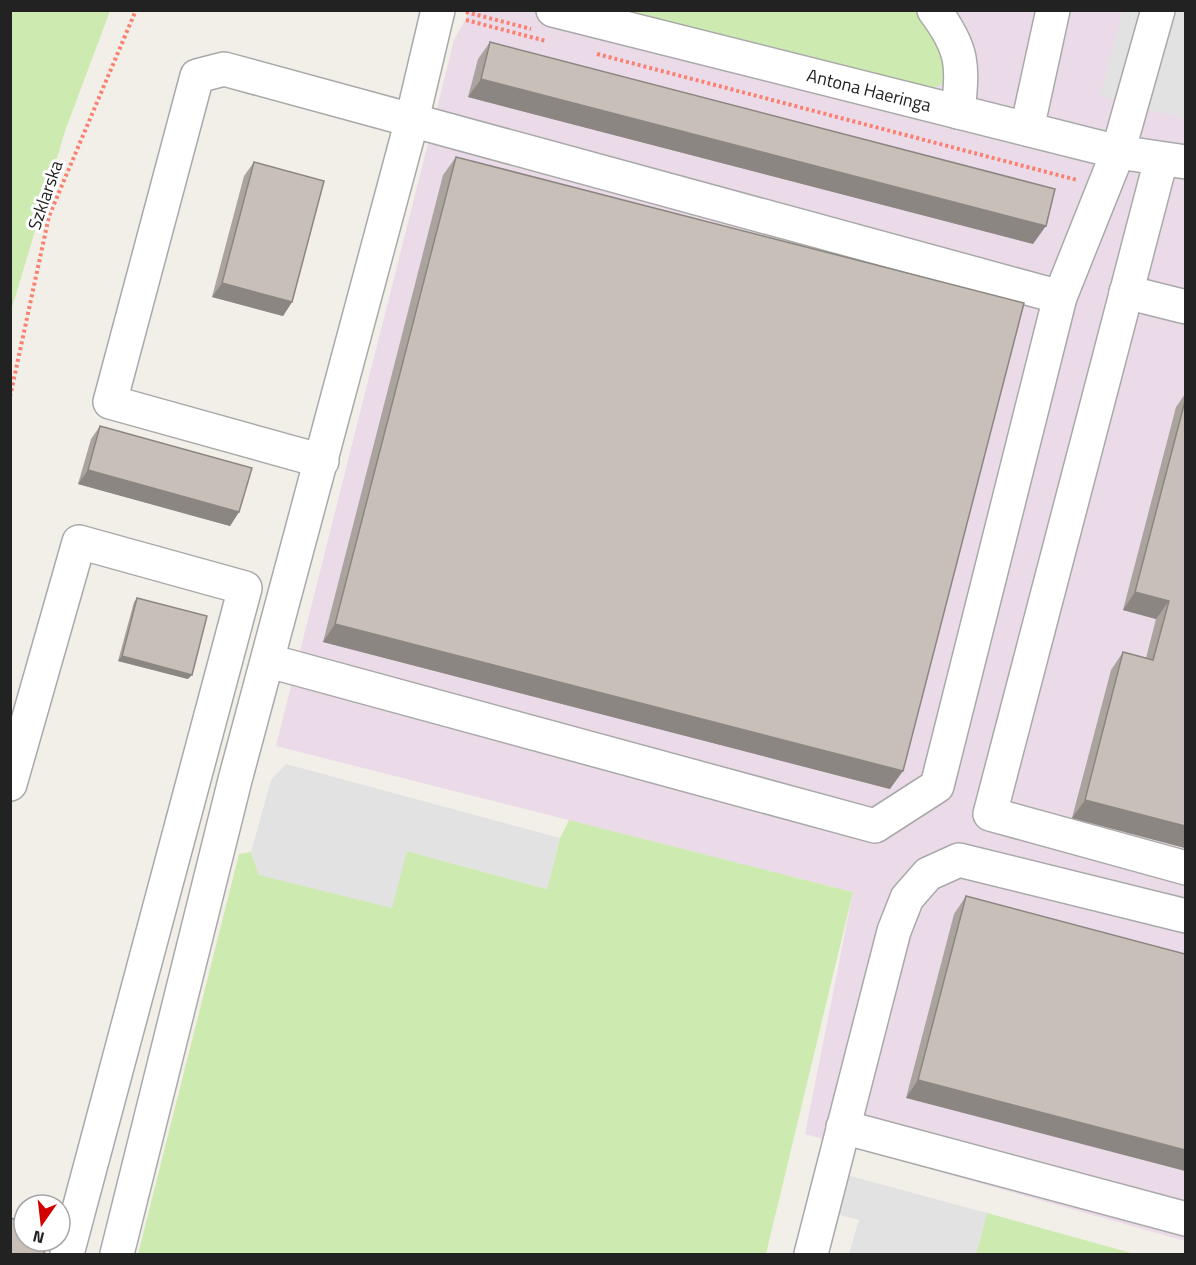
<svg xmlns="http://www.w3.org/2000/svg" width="1196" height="1265" font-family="'Titillium Web',sans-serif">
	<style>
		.industrial { fill: #ebdbe8 }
		.grass { fill: #cdebb0 }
		.parking { fill: #e2e2e2 }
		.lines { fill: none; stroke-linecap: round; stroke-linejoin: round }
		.minor-casing { stroke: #a9a9a9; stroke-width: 36 }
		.path { stroke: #fa8072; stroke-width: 4; stroke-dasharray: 3 3; stroke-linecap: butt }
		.minor { stroke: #fff; stroke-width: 33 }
		.wall { fill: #aba49e }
		.shaded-wall { fill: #8b8681 }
		.building { fill: #c7bfb8; stroke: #8b8681; stroke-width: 1.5 }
		.labels { text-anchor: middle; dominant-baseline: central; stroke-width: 6; stroke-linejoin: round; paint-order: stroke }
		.street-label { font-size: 18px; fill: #222; stroke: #fff }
	</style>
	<rect width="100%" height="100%" fill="#f2efe9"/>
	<!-- industrial -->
	<polygon class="industrial" points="470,11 1185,11 1185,1241 805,1134 853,892 276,746 454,40"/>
	<!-- grass -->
	<g class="grass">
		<polygon points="11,10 110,11 65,131 11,311"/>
		<polygon points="625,11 917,11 944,50 945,83 928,90 920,88"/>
		<polygon points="569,820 853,892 766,1254 138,1254 239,854 251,852 259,875 407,851 547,889 560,838"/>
		<polygon points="987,1213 1135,1254 976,1254"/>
	</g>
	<!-- parking -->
	<g class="parking">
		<polygon points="1123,11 1185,11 1185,119 1100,96"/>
		<polygon points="286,764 560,838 547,889 407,851 392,908 259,875 251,852 271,780"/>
		<polygon points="843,1174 987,1213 976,1254 849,1254 859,1220 833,1213"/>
	</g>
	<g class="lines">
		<defs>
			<g id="minor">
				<path id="s1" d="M553 10 1118 152 1186 162"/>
				<path d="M934 10C964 50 963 65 958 112"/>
				<polyline points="1027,129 1053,10"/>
				<polyline points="1161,160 990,814 1186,868"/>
				<polyline points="1126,292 1186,307"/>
				<polyline points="322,461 110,402 197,76 224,69 1060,297"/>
				<polyline points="269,661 875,826 937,786 1060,297 1118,152 1158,10"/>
				<polyline points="10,784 79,542 245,588 67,1254"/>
				<polyline points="843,1127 1186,1219"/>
				<polyline points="117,1254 235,780 412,120 438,10"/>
				<polyline points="811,1254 894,931 907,898 928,874 959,860 1186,916"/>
			</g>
		</defs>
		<!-- minor casing -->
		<use href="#minor" class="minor-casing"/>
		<!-- path -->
		<g class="path">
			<polyline points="466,12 531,29"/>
			<polyline points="466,20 546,41"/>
			<polyline points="597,54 1077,180"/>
			<polyline points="10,397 49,216 136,10"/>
		</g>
		<!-- minor -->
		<use href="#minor" class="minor"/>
	</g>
	<!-- wall -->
	<g class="wall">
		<polygon points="490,42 1033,244 468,97 478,59"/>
		<polygon points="456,157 890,789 323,642 443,175"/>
		<polygon points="254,162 292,302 283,316 212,297 244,176"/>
		<polygon points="1185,394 1185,848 1072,818 1111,670 1123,652 1146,658 1156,619 1123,610 1176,407"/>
		<polygon points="100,426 239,512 230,526 78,484 91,439"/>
		<polygon points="137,598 188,679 118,661 134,602"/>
		<polygon points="966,896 1185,954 906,1098 954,914"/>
	</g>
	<!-- shaded-wall -->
	<g class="shaded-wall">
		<polygon points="481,79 1046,226 1033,244 468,97"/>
		<polygon points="222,283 292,302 283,316 212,297"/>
		<polygon points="88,470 239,512 230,526 78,484"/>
		<polygon points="1135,592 1169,601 1156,619 1123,610"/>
		<polygon points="335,624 903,771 890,789 323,642"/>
		<polygon points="122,656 192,675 188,679 118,661"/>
		<polygon points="1085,800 1185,826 1185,848 1072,818"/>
		<polygon points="918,1080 1185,1150 1185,1171 906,1098"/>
	</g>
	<!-- building -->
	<g class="building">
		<polygon points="490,42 1055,189 1046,226 481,79"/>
		<polygon points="456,157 1024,303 903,771 335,624"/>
		<polygon points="254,162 324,181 292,302 222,283"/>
		<polygon points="1185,401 1185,826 1085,800 1123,652 1153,660 1169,601 1135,592"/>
		<polygon points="100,426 252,468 239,512 88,470"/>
		<polygon points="137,598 207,616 192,675 122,656"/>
		<polygon points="966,896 1185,954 1185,1150 918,1080"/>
		<polygon points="10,1218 24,1221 24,1241 47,1241 44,1254 10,1254"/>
	</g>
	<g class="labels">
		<!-- street labels -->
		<g class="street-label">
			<text stroke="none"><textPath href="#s1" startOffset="326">Antona Haeringa</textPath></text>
			<text transform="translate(45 195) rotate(-71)">Szklarska</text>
		</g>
	</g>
	<!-- border -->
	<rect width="1196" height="1265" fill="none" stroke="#222222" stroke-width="24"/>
	<!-- north arrow -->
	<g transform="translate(42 1223) rotate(194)"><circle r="28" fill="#ffffff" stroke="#a7a7a7" stroke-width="1.5"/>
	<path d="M0-4.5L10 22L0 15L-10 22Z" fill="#d40000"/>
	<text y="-9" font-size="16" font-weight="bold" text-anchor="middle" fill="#222222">N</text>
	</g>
</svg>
